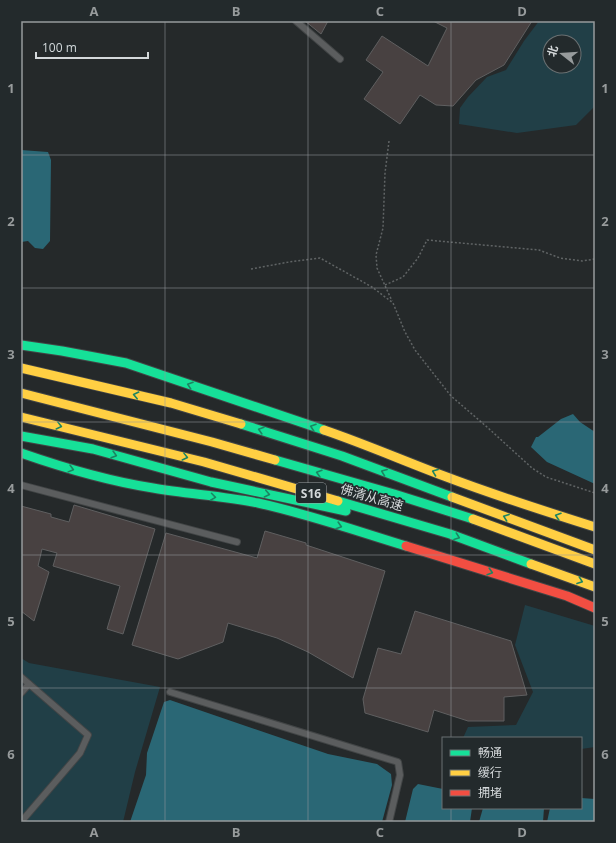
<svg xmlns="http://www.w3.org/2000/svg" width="616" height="843" font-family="'Open Sans','Noto Sans SC',sans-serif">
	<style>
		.green { fill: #213f47; fill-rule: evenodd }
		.water { fill: #2a6775 }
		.building { fill: #484141; stroke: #5f5f60 }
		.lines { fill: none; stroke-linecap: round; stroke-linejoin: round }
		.street-casing { stroke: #424546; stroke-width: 8 }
		.fast-casing { stroke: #424546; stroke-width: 11 }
		.slow-casing { stroke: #424546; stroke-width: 11 }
		.jam-casing { stroke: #424546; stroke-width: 11 }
		.path { stroke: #606465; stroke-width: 1.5; stroke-dasharray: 2 2; stroke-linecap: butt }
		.street { stroke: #5b5d5e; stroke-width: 6 }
		.fast { stroke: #16e098; stroke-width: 9 }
		.slow { stroke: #ffcf43; stroke-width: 9 }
		.jam { stroke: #f24e42; stroke-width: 9 }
		.oneway { stroke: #1c8562 }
		.grid { fill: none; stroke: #979b9c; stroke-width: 1; stroke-opacity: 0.55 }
		.labels { text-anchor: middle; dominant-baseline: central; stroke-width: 3.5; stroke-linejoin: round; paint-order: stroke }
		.shield { fill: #232a2c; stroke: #9fa4a6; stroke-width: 1 }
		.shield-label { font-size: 12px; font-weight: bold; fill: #d4d8da }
		.street-label { font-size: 13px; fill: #d4d8da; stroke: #232a2c }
		.neatline { fill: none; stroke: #979b9c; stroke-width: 1.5 }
		.grid-label { font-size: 13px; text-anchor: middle; font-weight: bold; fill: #979b9c }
	</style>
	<rect width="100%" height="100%" fill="#25292a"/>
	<!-- green -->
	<g class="green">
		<path d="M539 21H595V106L576 125 517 133 459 124 460 108 468 97 487 77 506 70 524 41ZM550 42H574V66H550Z"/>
		<polygon points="525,605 595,626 595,747 581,749 581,738 463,738 468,727 516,725 533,692 515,645"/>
		<polygon points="21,658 29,663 160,687 135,772 123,822 21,822"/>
	</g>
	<!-- water -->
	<g class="water">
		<polygon points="21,150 48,152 51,160 50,241 43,249 35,248 28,241 21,242"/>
		<polygon points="573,414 580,422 595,432 595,484 547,462 531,447 536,437 538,437 561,419"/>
		<polygon points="170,700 328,754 377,764 391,774 392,785 382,822 130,822 146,775 147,753 164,702"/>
		<polygon points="418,784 443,789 443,808 472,808 470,822 405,822 413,789"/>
		<polygon points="581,798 595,799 595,822 547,822 550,808 581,808"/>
		<polygon points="483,808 544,808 543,822 479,822"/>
	</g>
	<!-- building -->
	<g class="building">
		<polygon points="305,21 328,21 321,34"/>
		<polygon points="433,21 532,21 504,65 476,80 453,106 436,105 420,95 400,124 364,99 383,72 366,60 382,36 428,66 447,28"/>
		<polygon points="74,505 155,529 123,634 107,629 120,586 53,566 57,553 42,549 38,566 49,572 34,621 21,611 21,506 51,514 51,517 69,522"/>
		<polygon points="265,531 306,543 306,545 385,571 353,678 308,652 277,638 228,623 223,642 178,659 132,645 166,533 257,558"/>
		<polygon points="415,611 511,641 527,695 504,697 504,721 468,721 434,710 428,732 365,713 363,699 378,648 401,654"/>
	</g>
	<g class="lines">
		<defs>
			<g id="street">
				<polyline points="296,21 340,59"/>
				<polyline points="21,485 237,542"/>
				<polyline points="21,677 88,735 80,753 21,822"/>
				<polyline points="170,692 398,762 400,775 389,822"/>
				<polyline points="21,693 29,684"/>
			</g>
			<g id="fast">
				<polyline points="21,345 62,351 126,363 324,430"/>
				<polyline points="241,424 342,456 452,497"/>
				<polyline points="21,436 93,449 211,482 346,511"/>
				<path d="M21 453C64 468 108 481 153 488 187 494 223 496 258 503 308 514 357 531 406 546"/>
				<polyline points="275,460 394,494 473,519"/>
				<polyline points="338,501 450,534 531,564"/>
			</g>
			<g id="slow">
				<polyline points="21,368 171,403 241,424"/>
				<polyline points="21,393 212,442 275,460"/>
				<polyline points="21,417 204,462 338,501"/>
				<path d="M324 430C365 444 404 461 444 476 494 495 544 511 595 527"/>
				<polyline points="452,497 595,550"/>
				<polyline points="473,519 595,564"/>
				<polyline points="531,564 595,587"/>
			</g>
			<polyline id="jam" points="406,546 567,596 595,608"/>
		</defs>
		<!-- street casing -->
		<use href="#street" class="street-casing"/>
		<!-- fast casing -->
		<use href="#fast" class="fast-casing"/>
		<!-- slow casing -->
		<use href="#slow" class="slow-casing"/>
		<!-- jam casing -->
		<use href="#jam" class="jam-casing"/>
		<!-- path -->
		<g class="path">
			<polyline points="389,141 385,173 383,228 376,255 377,268 392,301"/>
			<polyline points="251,269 289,262 320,258 372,287 393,303 405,332 415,350 451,396 487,427 532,468 546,477 595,493"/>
			<polyline points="385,285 403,277 418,258 427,240 539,250 560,258 582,261 595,259"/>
		</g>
		<!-- street -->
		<use href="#street" class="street"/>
		<!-- fast -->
		<use href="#fast" class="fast"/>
		<!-- slow -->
		<use href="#slow" class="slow"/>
		<!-- jam -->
		<use href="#jam" class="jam"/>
	</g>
	<!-- one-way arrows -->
	<defs><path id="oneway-chevron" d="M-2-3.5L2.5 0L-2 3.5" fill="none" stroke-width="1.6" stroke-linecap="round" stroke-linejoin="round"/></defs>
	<g class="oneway">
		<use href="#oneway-chevron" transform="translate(190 385) rotate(-161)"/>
		<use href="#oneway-chevron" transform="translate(136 395) rotate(-167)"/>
		<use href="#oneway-chevron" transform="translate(59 426) rotate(14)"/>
		<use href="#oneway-chevron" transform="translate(313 427) rotate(-161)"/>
		<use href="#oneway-chevron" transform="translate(261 430) rotate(-163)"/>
		<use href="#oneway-chevron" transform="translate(114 455) rotate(16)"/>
		<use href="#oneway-chevron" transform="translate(185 457) rotate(14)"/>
		<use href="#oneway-chevron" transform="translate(71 469) rotate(15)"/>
		<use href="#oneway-chevron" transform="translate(384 472) rotate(-159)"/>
		<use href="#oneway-chevron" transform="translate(435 472) rotate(-159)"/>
		<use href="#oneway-chevron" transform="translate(319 473) rotate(-164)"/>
		<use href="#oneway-chevron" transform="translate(267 494) rotate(12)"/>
		<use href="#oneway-chevron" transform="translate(213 497) rotate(8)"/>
		<use href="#oneway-chevron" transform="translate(558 516) rotate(-162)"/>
		<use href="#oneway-chevron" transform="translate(506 517) rotate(-160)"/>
		<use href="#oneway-chevron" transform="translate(339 526) rotate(17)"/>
		<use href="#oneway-chevron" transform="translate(457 537) rotate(20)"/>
		<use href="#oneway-chevron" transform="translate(490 572) rotate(17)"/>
		<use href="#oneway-chevron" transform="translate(580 581) rotate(20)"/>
	</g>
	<!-- grid -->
	<path class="grid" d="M165 21V822M308 21V822M451 21V738M21 155H595M21 288H595M21 422H595M21 555H595M21 688H595M451 808V822"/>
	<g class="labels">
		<!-- shield labels -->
		<rect class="shield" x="296" y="483" width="30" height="20" rx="3"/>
		<g class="shield-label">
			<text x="311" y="493">S16</text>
		</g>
		<!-- street labels -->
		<g class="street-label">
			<text transform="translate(372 497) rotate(16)">佛清从高速</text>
		</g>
	</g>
	<!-- border -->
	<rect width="616" height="843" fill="none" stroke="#232a2c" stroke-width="44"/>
	<!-- legend -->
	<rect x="442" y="737" width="140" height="72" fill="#232a2c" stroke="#6a7072"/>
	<rect x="450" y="750" width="20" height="6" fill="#16e098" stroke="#6a7072"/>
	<text x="478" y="757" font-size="12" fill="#d4d8da">畅通</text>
	<rect x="450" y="770" width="20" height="6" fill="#ffcf43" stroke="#6a7072"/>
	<text x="478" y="777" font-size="12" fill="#d4d8da">缓行</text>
	<rect x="450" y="790" width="20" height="6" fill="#f24e42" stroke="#6a7072"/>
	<text x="478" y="797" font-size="12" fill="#d4d8da">拥堵</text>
	<!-- north arrow -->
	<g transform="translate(562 54) rotate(287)"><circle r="19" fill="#232a2c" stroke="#6a7072"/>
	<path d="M0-3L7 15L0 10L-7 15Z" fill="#979b9c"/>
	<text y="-6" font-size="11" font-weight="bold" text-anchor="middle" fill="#d4d8da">北</text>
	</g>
	<!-- scale -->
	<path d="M36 52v6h112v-6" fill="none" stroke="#d4d8da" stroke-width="2"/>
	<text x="42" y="52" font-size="12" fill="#d4d8da" stroke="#232a2c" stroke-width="3" paint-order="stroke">100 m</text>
	<rect x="22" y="22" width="572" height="799" class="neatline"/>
	<g class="grid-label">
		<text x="94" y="16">A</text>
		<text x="236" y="16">B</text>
		<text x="380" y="16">C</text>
		<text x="522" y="16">D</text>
		<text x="11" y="93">1</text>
		<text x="605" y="93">1</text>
		<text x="11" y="226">2</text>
		<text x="605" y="226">2</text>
		<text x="11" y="359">3</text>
		<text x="605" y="359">3</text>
		<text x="11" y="493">4</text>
		<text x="605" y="493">4</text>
		<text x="11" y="626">5</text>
		<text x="605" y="626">5</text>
		<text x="11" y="759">6</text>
		<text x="605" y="759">6</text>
		<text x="94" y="837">A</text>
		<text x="236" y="837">B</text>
		<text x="380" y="837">C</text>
		<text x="522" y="837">D</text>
	</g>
</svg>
